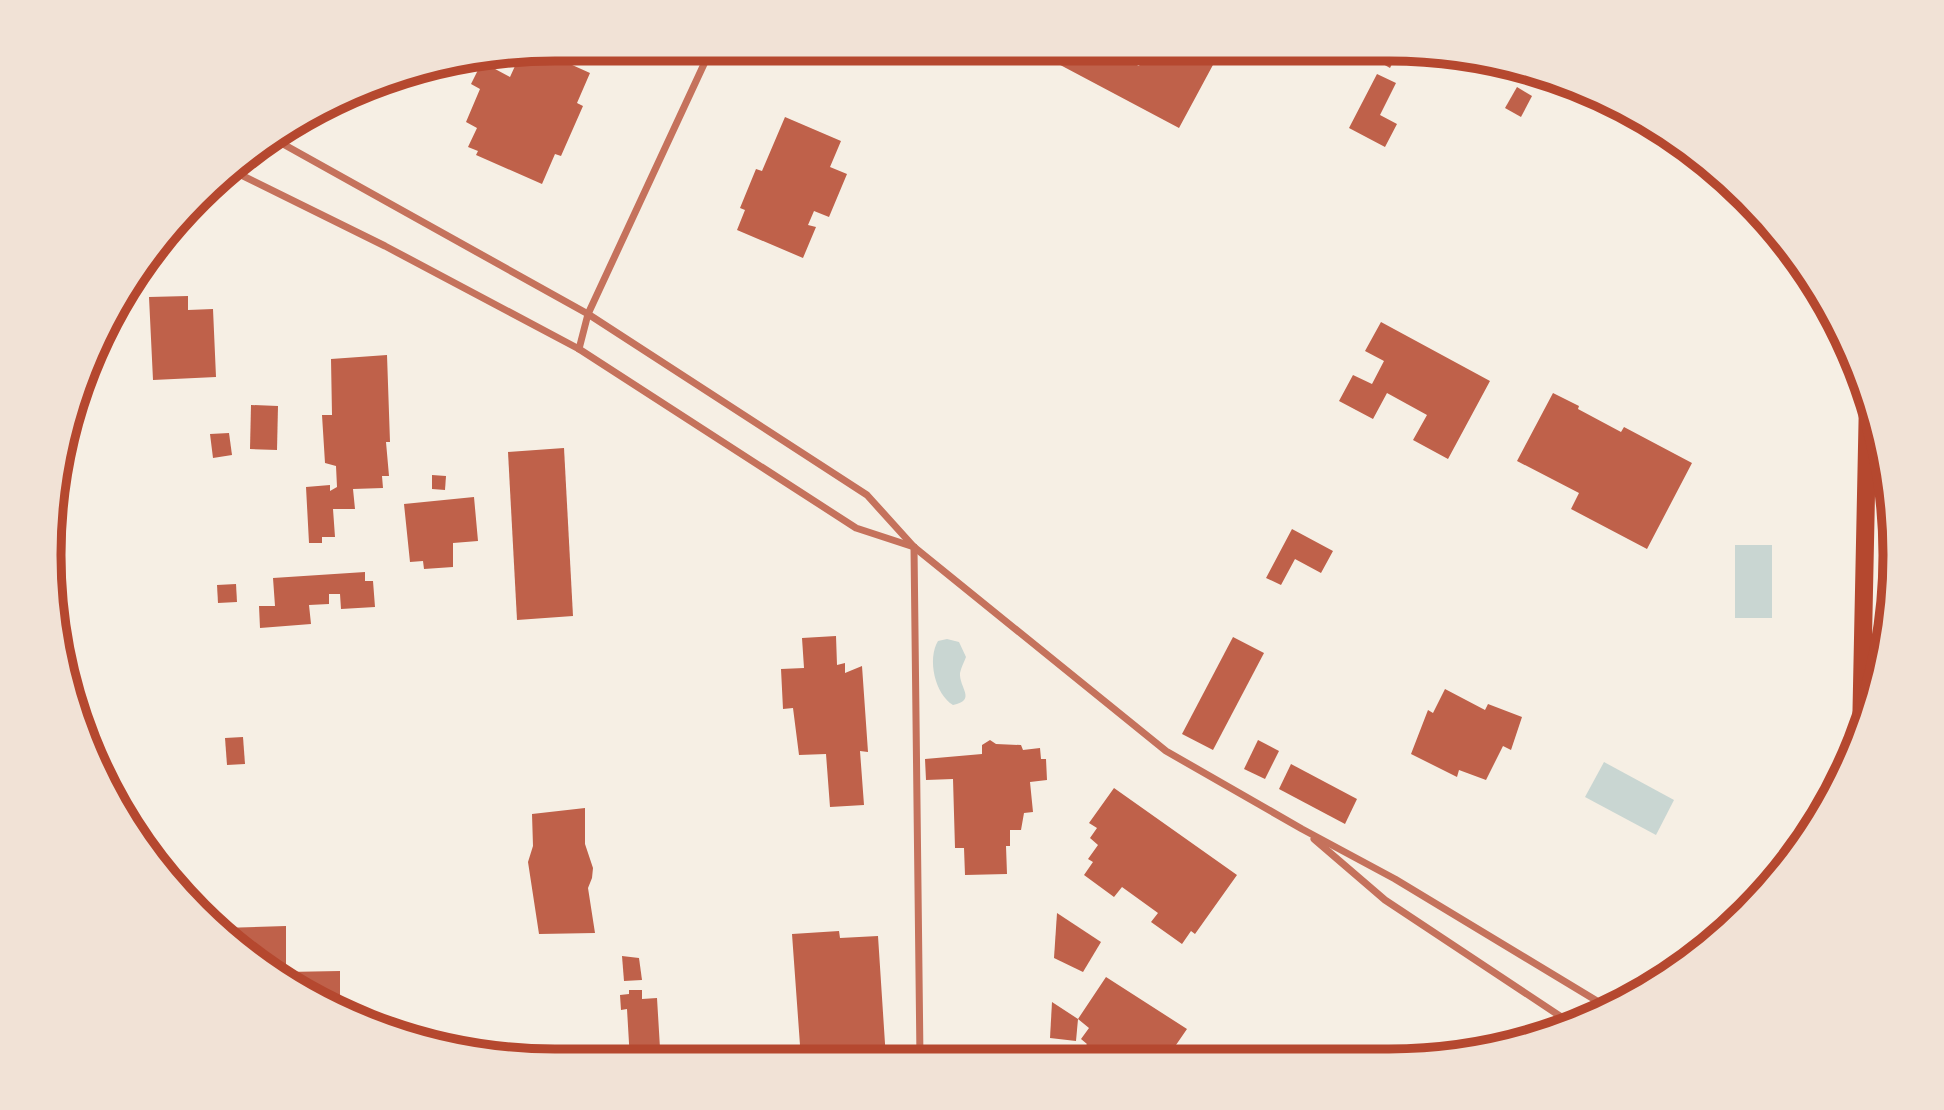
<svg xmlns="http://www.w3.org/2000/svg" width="1944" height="1110" font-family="Figtree,sans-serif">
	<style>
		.water { fill: #c9d6d2 }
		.building { fill: #bf614a }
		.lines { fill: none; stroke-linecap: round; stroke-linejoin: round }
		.minor { stroke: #c5725c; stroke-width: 7 }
		.primary { stroke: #b5482f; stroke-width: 18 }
		.rim { fill: none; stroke: #b5482f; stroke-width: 9 }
	</style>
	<rect width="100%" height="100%" fill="#f6efe4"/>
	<!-- water -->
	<g class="water">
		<rect x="1735" y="545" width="37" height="73"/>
		<path d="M947 639 959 642 966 657C964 662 961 668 960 673 959 688 977 700 953 705 935 694 927 659 938 641Z"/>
		<polygon points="1604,762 1674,800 1656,835 1585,797"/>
	</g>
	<!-- building -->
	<g class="building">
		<polygon points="1032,50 1104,50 1139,66 1147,50 1221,50 1179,128"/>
		<polygon points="1358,50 1399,50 1390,68"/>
		<polygon points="541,51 590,73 577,103 583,106 561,156 555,154 542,184 476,155 478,151 468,147 477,128 466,122 480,89 471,84 482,62 510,77 520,55"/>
		<polygon points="1475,59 1501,63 1497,71"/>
		<polygon points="1377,74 1396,83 1380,115 1397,124 1385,147 1349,128"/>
		<polygon points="1517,87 1532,96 1521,117 1505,108"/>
		<polygon points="785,117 841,141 830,167 847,174 829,217 814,211 808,225 816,227 803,258 737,230 745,210 740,208 756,169 762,171"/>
		<polygon points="188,296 188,310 213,309 216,377 153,380 149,297"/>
		<polygon points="1381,322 1490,381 1448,459 1413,440 1427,415 1387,393 1373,419 1339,401 1353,375 1372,384 1384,361 1365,351"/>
		<polygon points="387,355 390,442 386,442 389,476 382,476 383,488 353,489 355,509 333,509 335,537 322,537 322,543 309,543 306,487 330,485 330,491 337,487 336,466 325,463 322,415 332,415 331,359"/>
		<polygon points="1553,393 1579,406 1578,409 1621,432 1624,427 1692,463 1647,549 1571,509 1579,493 1517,461"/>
		<polygon points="251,405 278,406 277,450 250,449"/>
		<polygon points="229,433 232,455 213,458 210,434"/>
		<polygon points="564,448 573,616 517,620 508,452"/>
		<polygon points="432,475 446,476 445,490 432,489"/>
		<polygon points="474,497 478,541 453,543 453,567 424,569 423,561 410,562 404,504"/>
		<polygon points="1292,529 1333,551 1321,573 1295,559 1281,585 1266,578"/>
		<polygon points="365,572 365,581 373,581 375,607 341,609 340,594 329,594 329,604 309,605 311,624 260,628 259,606 275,606 273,578"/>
		<polygon points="236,584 237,602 218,603 217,585"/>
		<polygon points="836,636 837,665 845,663 845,673 862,666 868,752 860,751 864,805 830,807 826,754 799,755 793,708 783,709 781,669 804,668 802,638"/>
		<polygon points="1233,637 1264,653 1213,750 1182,734"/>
		<polygon points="1445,689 1485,710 1488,704 1522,717 1511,750 1503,746 1486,780 1459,770 1457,777 1411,754 1428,710 1433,713"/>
		<polygon points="243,737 245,764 227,765 225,738"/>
		<polygon points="990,740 996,744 1021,745 1023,750 1040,748 1041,759 1046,759 1047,780 1030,782 1033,812 1024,813 1021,830 1010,830 1010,846 1006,846 1007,874 965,875 964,848 955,848 953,779 926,780 925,759 982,754 982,745"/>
		<polygon points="1258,740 1279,751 1265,779 1244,769"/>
		<polygon points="1291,764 1357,799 1345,824 1279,789"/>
		<polygon points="1114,788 1237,875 1195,934 1191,931 1182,944 1151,922 1158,913 1122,887 1114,897 1084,875 1093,862 1088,859 1098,845 1090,838 1097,828 1089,823"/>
		<polygon points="585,808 585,844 593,868 592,878 588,888 595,933 539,934 528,862 533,846 532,814"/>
		<polygon points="1057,913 1101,942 1083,972 1054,958"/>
		<polygon points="286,926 286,972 340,971 340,1009 302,993 222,928"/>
		<polygon points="839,931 840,938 878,936 886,1059 801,1059 792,934"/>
		<polygon points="622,956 639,958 642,980 624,981"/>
		<polygon points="1106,977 1187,1029 1167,1058 1076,1058 1087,1044 1081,1039 1089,1028 1078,1019"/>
		<polygon points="629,990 642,990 642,999 657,998 660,1048 644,1049 645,1060 630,1060 627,1009 621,1010 620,995 629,994"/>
		<polygon points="1052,1002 1078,1019 1076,1041 1050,1038"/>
	</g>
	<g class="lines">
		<!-- minor -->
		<g class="minor">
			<polyline points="274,139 588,314 867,495 914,547 1166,751 1302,829 1395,879 1607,1007"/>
			<polyline points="231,170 385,246 579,349 856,528 914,547"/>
			<polyline points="579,349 588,314 711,49"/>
			<polyline points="914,547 920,1059"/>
			<polyline points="1314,839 1385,900 1572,1024"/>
		</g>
		<!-- primary -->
		<polyline class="primary" points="1861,734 1868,399"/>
	</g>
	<!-- crop -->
	<path d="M0 0H1944V1110H0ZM555 61H1389A494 494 0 0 1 1883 555V555A494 494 0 0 1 1389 1049H555A494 494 0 0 1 61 555V555A494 494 0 0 1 555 61Z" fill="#f1e2d6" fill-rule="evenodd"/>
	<path class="rim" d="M555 61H1389A494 494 0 0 1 1883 555V555A494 494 0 0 1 1389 1049H555A494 494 0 0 1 61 555V555A494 494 0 0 1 555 61Z"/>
</svg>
